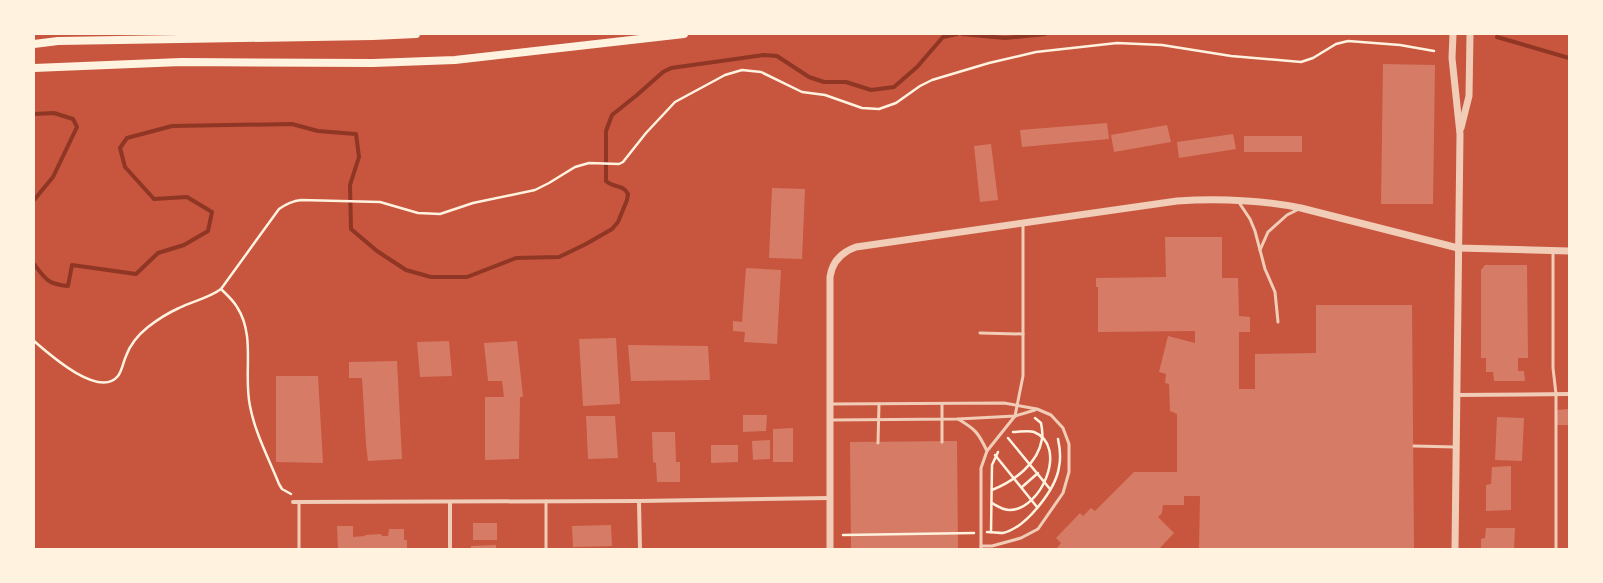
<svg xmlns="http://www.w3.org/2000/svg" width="1603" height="583" font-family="'DM Sans',sans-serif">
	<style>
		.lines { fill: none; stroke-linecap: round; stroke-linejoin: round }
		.stream { stroke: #8f3625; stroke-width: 4 }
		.building { fill: #d67c66 }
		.path { stroke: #fff3e0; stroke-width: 2.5 }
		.service { stroke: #f1ccb7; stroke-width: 3 }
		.minor { stroke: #f1ccb7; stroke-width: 4 }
		.tertiary { stroke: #f1ccb7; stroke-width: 7 }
		.secondary { stroke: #fff3e0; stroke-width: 8 }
	</style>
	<rect width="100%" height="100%" fill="#c8553d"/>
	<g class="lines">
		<!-- stream -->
		<g class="stream">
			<polyline points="962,34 1005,38 1045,34"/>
			<polyline points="1497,37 1569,58"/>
			<polyline points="34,114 54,113 73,119 77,127 53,177 34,200"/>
			<path d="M34 264C46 280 48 284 68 286L72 265 136 274 158 253 184 245 208 231 212 212 187 197 154 199 125 167 120 148 127 138 172 126 292 124 318 131 356 134 359 157 350 185 351 229 377 251 406 270 431 277H467L516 258 559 257 586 244 612 229 618 222 627 200 628 194C623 184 613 188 606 181V131L612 115 637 95 663 72 671 68 764 55 777 56 809 77 824 82H846L871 90 894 87 917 67 943 37 957 34"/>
		</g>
	</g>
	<!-- building -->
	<g class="building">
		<polygon points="1383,64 1435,65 1433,204 1381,204"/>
		<polygon points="1107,123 1109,139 1022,147 1020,130"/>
		<polygon points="1167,125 1171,142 1114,152 1111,135"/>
		<polygon points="1233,134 1236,149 1179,158 1177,142"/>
		<rect x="1244" y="136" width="58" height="16"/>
		<polygon points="991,144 998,200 980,202 974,146"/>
		<polygon points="772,188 805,189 802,259 769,258"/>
		<polygon points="1165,237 1222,237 1222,278 1238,278 1239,316 1250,317 1250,332 1239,332 1239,389 1255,389 1255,354 1316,353 1316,305 1412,305 1414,549 1199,549 1200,496 1184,496 1184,505 1163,505 1162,513 1158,517 1174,533 1159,549 1056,549 1061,543 1056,538 1080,513 1083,516 1091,508 1095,511 1134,472 1177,472 1177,414 1170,411 1169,384 1165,383 1166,374 1159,372 1168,336 1195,343 1195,331 1098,332 1098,287 1096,287 1096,278 1166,277"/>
		<polygon points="1485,265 1527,265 1528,358 1518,358 1518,371 1524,371 1525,381 1494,381 1493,372 1486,372 1486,358 1481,358 1481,270"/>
		<polygon points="746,268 781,270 777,344 744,342 745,332 733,331 733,321 742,322"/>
		<polygon points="616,338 620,404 583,406 579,339"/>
		<polygon points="449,341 452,376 420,377 417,342"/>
		<polygon points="517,341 523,397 520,397 519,459 485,460 485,397 504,397 502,381 488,381 484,343"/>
		<polygon points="628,345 708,346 710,380 631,381"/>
		<polygon points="397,361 402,459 368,461 366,444 362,378 349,378 349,362"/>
		<polygon points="276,376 318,376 323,463 276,462"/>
		<polygon points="1569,409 1569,425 1556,425 1556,410"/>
		<polygon points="743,415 767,415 766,431 743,432"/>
		<polygon points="586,416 615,416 618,458 588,459"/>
		<polygon points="1497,417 1524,418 1522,461 1495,460"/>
		<polygon points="793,428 793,462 773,462 773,429"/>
		<polygon points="652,432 675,432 676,462 680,462 680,482 657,482 656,463 653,462"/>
		<polygon points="770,440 770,459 753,460 752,441"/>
		<polygon points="957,441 958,549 851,549 850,442"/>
		<polygon points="711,445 738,445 738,462 711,463"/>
		<polygon points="1511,466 1511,510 1486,511 1486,485 1491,484 1492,467"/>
		<rect x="473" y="523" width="24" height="17"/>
		<polygon points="611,525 612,546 573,547 572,526"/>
		<polygon points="337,526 353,526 353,537 365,536 365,535 381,534 382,536 388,536 389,529 404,529 404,540 407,540 407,549 338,549"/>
		<polygon points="1486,528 1515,528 1514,549 1481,549 1481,539 1485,538"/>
		<polygon points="496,545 496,549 471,549 471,546"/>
	</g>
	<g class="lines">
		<!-- path -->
		<g class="path">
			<path d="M221 289C226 294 233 300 237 307 256 336 243 374 250 406 255 433 269 459 279 484L282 489 291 494"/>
			<path d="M34 341C49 354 99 399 118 376 122 371 123 363 126 356 130 345 138 335 148 327 157 320 168 313 179 308 193 301 209 298 221 289L279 209C286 204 292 201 301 200L380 202 418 213 440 214 473 203 535 190 549 183 575 167 589 163 619 164 623 162 646 133 675 102 725 75 742 70 761 72 802 92 825 95 862 108 879 109 896 103 920 86 932 80 989 63 1036 52 1117 43 1162 45 1231 56 1301 62 1313 58 1336 44 1348 41 1400 45 1434 51"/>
			<polyline points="1008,438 1050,489"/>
			<polyline points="995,455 1037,507"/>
			<polyline points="1022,487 1038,473"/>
			<path d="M992 490C1014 481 1038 464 1042 439 1043 434 1042 428 1041 423L1035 418"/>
			<path d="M992 503C997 506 1003 510 1009 510 1041 511 1069 446 1034 432 1029 430 1019 432 1013 432"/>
			<path d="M987 532C992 532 998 533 1003 533 1026 528 1056 489 1059 467 1061 458 1060 448 1058 439"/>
			<polyline points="991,532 992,465 998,452"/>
			<polyline points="843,535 974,533"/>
		</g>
		<!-- service -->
		<g class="service">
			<polyline points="1238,201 1250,219 1255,231 1265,269 1275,292 1278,322"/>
			<polyline points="1260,250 1268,232 1287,215 1299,209"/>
			<polyline points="1553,251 1553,368 1556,394 1556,549"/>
			<polyline points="980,333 1023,334"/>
			<polyline points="830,404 1004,403 1037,409 1051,415 1063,428 1069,444 1069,472 1063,493 1038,529 1021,538 992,546 981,546"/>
			<polyline points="942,404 942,442"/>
			<path d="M958 419C975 429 978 432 987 451"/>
			<polyline points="830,420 958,419 1015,416 1035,410"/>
			<polyline points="878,443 879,404"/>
			<polyline points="1414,446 1455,447"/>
			<polyline points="299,502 299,549"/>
			<polyline points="546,549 546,501"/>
			<polyline points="981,549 981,468 987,451 1015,416 1023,376 1023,224"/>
		</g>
		<!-- minor -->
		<g class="minor">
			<polyline points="1456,395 1569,394"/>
			<polyline points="639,501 640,549"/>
			<polyline points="293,502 639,501 830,498"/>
			<polyline points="450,502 450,549"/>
		</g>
		<!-- tertiary -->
		<g class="tertiary">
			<polyline points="1453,34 1452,58 1460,134 1455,549"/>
			<polyline points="1461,128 1469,96 1470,34"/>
			<path d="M830 549V277C832 262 842 252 856 247L1177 201C1219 198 1260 200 1301 208L1458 248 1569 251"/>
		</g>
		<!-- secondary -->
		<g class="secondary">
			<polyline points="34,44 58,41 373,36 416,34"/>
			<polyline points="34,68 181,62 373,63 455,60 684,34"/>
		</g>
	</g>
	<!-- border -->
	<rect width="1603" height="583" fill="none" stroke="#fff3e0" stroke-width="70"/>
</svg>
